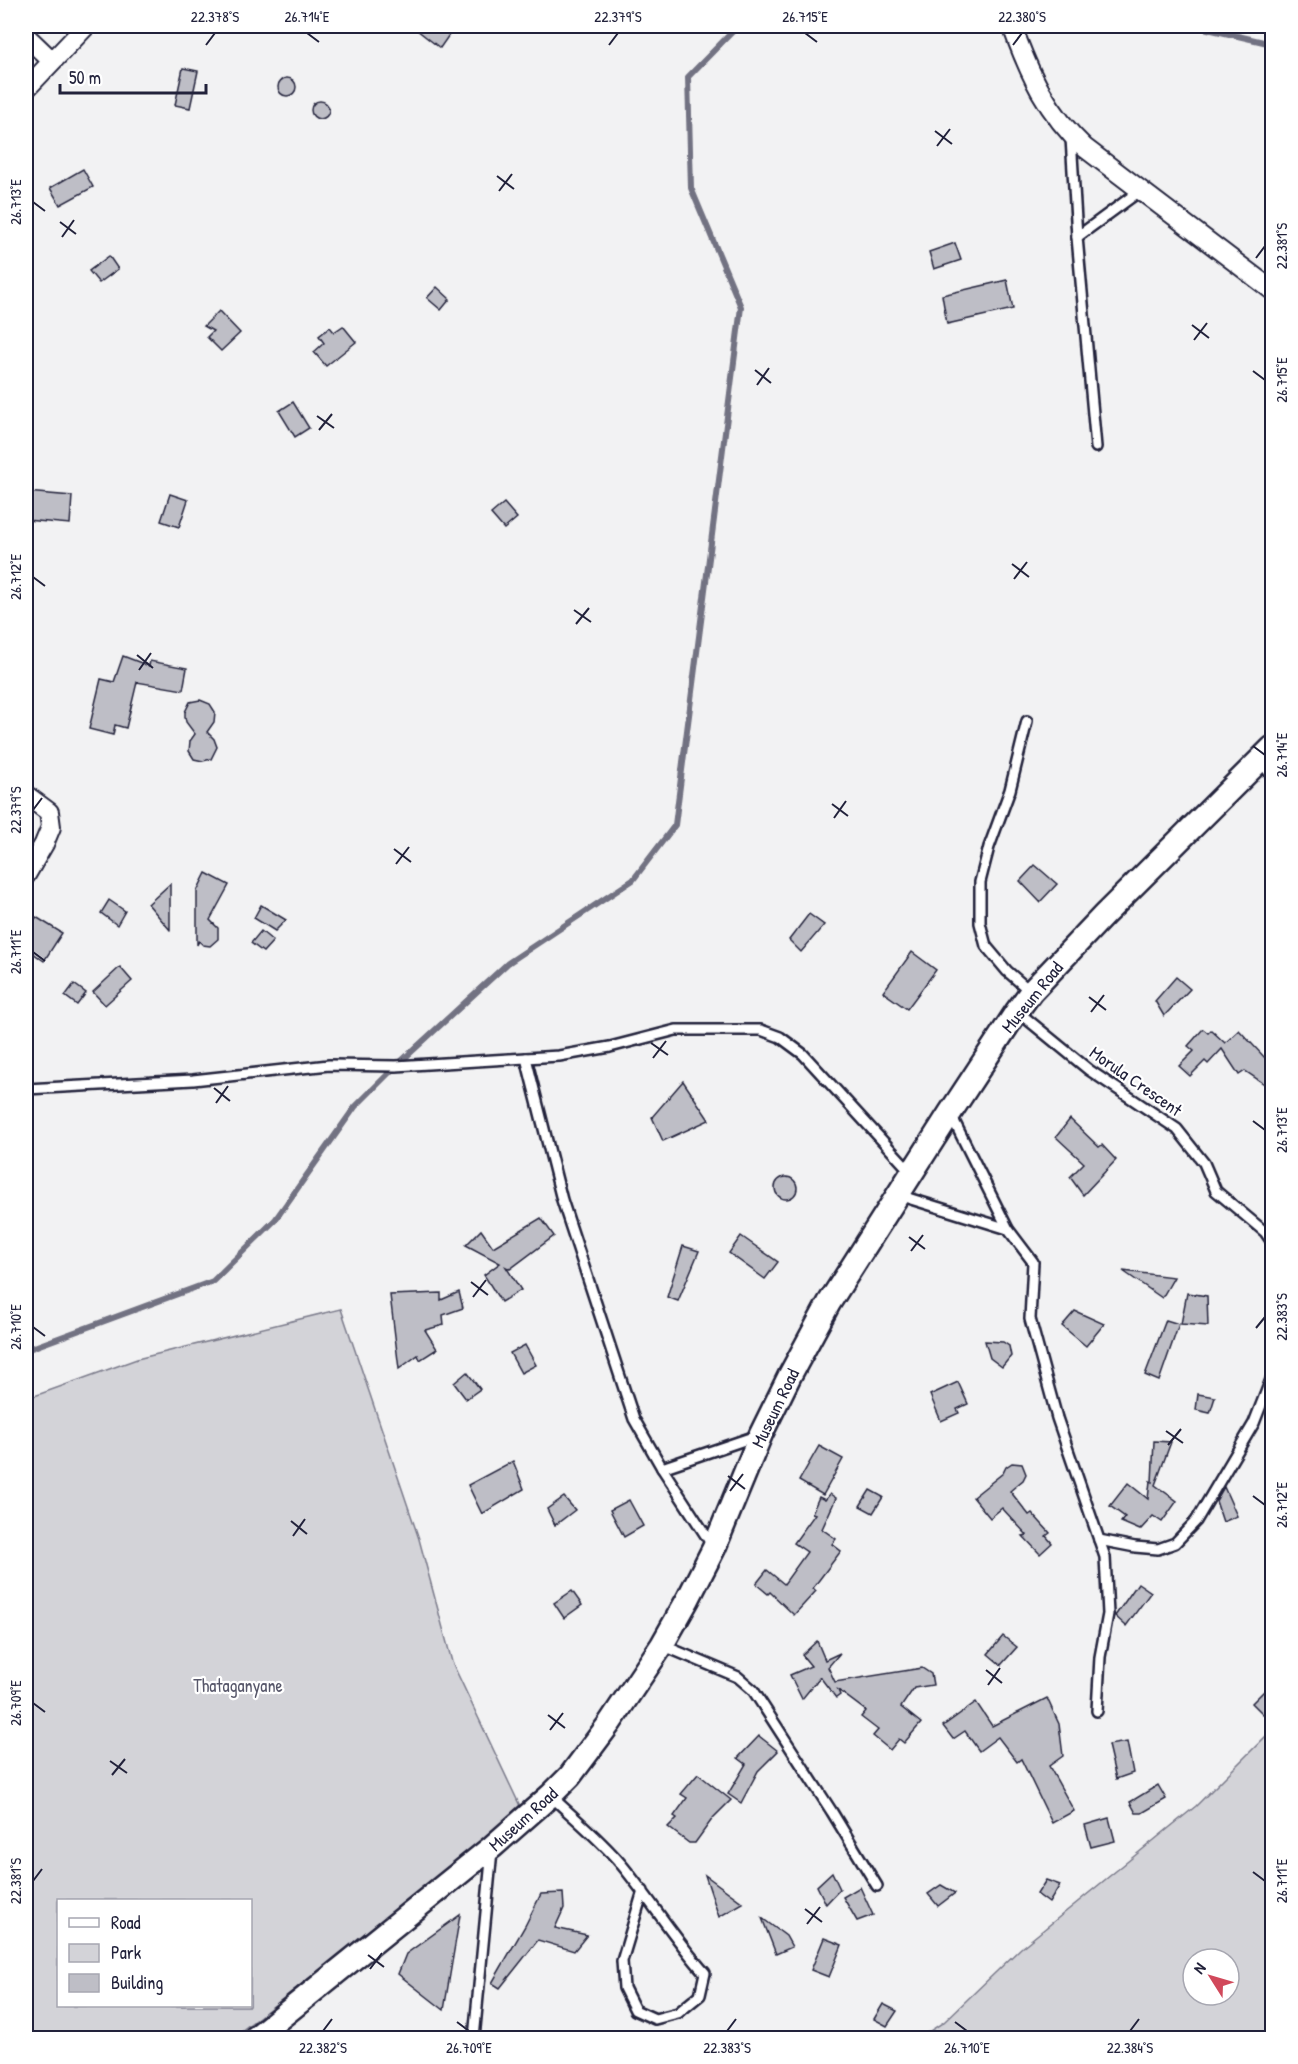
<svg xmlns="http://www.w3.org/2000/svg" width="1298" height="2064" font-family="'Patrick Hand',sans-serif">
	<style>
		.green { fill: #d3d3d8; stroke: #7a7a8a; stroke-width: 1.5; fill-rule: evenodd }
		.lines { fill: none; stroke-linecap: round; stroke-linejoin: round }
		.stream { stroke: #727282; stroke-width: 6 }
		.building { fill: #bebec6; stroke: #22223b; stroke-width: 1.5 }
		.service-casing { stroke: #22223b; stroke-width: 14 }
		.minor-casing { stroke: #22223b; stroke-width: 22 }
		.tertiary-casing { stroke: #22223b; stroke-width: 27 }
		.service { stroke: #fff; stroke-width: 9 }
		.minor { stroke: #fff; stroke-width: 18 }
		.tertiary { stroke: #fff; stroke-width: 22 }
		.ticks { fill: none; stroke: #22223b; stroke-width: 2 }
		.labels { text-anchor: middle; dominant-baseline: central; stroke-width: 4.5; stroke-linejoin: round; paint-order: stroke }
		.street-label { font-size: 18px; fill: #22223b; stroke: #fff }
		.park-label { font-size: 18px; fill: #57576a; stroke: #fff }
		.neatline { fill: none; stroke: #22223b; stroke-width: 2 }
		.ticks-label { font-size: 15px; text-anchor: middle; fill: #22223b }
	</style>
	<rect width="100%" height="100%" fill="#f2f2f3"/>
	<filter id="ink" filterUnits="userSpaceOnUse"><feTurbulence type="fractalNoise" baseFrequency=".0167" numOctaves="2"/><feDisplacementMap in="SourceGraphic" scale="12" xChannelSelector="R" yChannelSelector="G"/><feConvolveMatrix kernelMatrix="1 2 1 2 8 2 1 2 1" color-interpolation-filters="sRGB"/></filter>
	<g filter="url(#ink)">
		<!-- green -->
		<g class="green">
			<path d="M341 1309 419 1539 452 1662 520 1806 443 1875 232 2038H26V1399L137 1359ZM58 1900H250V2006H58Z"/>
			<path d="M1272 1730V2038H919L944 2022 1021 1948 1196 1806ZM1193 1959H1229V1995H1193Z"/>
		</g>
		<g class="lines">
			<!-- stream -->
			<g class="stream">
				<polyline points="1195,26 1272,44"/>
				<polyline points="26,1350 213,1281 275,1220 355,1107 396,1066 508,963 633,880 675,825 741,307 691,188 688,77 734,30 749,26"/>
			</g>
		</g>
		<!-- building -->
		<g class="building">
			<polygon points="412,26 437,26 449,35 440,48"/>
			<polygon points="183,68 198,71 190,108 175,105"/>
			<circle cx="287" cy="87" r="9"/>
			<circle cx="320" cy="110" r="9"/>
			<polygon points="83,169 93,187 60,205 50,188"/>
			<polygon points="955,243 961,260 934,269 929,252"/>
			<polygon points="109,256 118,269 99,283 89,271"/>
			<polygon points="1007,280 1013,309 947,324 942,295"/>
			<polygon points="437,287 450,299 441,310 427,298"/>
			<polygon points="219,311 240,333 221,351 207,337 213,331 204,326"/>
			<polygon points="343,326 356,342 326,366 314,352 324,343 319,336 330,327 334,332"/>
			<polygon points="293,402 309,428 295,437 279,411"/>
			<polygon points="26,492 72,496 70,524 26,520"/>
			<polygon points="170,494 188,500 179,527 161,521"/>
			<polygon points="504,503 517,518 504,529 491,514"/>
			<polygon points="123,656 149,666 150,661 187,668 183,690 137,682 126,728 115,725 113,735 89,729 101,679 114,682"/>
			<polygon points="200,700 210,704 215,712 214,722 207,732 214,739 217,747 211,759 203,761 194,759 189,751 190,741 195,734 186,722 185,717 185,712 190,702"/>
			<polygon points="1035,865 1057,884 1040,902 1020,881"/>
			<polygon points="206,873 229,885 210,920 218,928 218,939 210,946 203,945 199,941 197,945 197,891"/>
			<polygon points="170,884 170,930 148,904"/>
			<polygon points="109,900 125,911 117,925 101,913"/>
			<polygon points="261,905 286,920 275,931 254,918"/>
			<polygon points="809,914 824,925 801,952 789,940"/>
			<polygon points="36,917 62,933 44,961 26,948 26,934"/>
			<polygon points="261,931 273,941 263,952 251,943"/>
			<polygon points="912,952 936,970 907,1009 883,992"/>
			<polygon points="120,967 132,981 105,1005 93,992"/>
			<polygon points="1176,977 1190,989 1164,1016 1155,1001"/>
			<polygon points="74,984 86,993 77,1005 65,996"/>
			<polygon points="1203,1029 1208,1033 1211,1030 1225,1043 1239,1030 1266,1059 1272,1062 1272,1089 1245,1071 1239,1075 1222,1049 1208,1064 1205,1061 1190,1076 1179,1066 1194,1051 1188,1046"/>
			<polygon points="683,1081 709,1120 663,1141 652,1117"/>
			<polygon points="1070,1119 1099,1147 1102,1145 1116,1160 1083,1195 1070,1177 1084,1163 1056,1137"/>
			<circle cx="786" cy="1188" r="11"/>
			<polygon points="541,1218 554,1236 510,1269 506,1267 521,1290 501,1302 484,1275 500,1263 466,1245 481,1230 493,1247"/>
			<polygon points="741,1236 778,1262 765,1279 729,1253"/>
			<polygon points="683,1246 699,1251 678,1301 667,1297"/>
			<polygon points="1123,1271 1174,1277 1162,1298"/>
			<polygon points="459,1292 463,1308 443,1315 444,1325 425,1330 437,1349 420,1360 418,1355 399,1369 390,1295 441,1293 441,1300"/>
			<polygon points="1187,1293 1207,1296 1208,1326 1181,1324"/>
			<polygon points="1075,1311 1104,1324 1086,1346 1062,1326"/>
			<polygon points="1166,1320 1179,1324 1159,1381 1145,1375"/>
			<polygon points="985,1341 1003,1342 1009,1346 1011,1356 1002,1367 990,1358"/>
			<polygon points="525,1345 536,1365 521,1373 510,1353"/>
			<polygon points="467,1372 480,1389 466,1399 454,1383"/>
			<polygon points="958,1382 968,1404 957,1409 959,1413 941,1421 930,1395"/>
			<polygon points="1198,1394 1215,1397 1210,1413 1196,1410"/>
			<polygon points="1154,1441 1171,1442 1155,1485 1177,1501 1162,1522 1153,1516 1140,1530 1121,1522 1125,1517 1110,1506 1128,1483 1148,1499 1150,1481 1152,1482"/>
			<polygon points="819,1446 843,1459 823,1495 799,1481"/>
			<polygon points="513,1461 524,1489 482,1514 468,1485"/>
			<polygon points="1012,1463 1022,1464 1026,1474 1023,1480 1010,1491 1029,1515 1032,1513 1050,1533 1046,1536 1052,1543 1040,1554 1023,1536 1027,1535 1002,1508 990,1518 973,1497 1003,1473 1006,1467"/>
			<polygon points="1224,1487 1237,1516 1223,1522 1216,1501"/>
			<polygon points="870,1490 883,1497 873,1513 860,1506"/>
			<polygon points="830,1494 836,1498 822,1529 836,1539 832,1544 841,1551 813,1588 816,1591 794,1615 770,1592 768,1594 756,1584 767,1570 784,1584 807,1552 794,1543 815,1514 812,1513 819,1497 825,1500"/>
			<polygon points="564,1497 575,1510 555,1525 547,1509"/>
			<polygon points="629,1500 643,1526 624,1537 610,1510"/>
			<polygon points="1138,1583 1151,1592 1126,1626 1115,1616"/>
			<polygon points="572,1591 582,1605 564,1618 554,1603"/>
			<polygon points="1003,1636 1017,1647 1001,1665 988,1654"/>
			<polygon points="817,1641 825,1660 840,1653 828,1667 835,1682 922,1668 931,1674 933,1685 914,1688 901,1707 921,1723 904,1743 899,1739 890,1750 873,1736 878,1730 861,1717 866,1711 838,1690 840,1695 836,1698 820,1677 802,1699 790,1675 811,1666 802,1655"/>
			<polygon points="1265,1690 1272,1697 1272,1707 1264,1715 1252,1703"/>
			<polygon points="1047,1698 1059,1724 1063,1756 1049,1766 1074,1811 1052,1823 1021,1759 1017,1762 998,1737 979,1751 965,1731 953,1739 943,1726 976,1702 992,1726"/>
			<polygon points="759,1736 778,1751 758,1771 741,1803 728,1794 746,1764 738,1758"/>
			<polygon points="1127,1742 1133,1773 1116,1779 1108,1745"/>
			<polygon points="698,1774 731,1800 713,1818 695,1843 689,1843 668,1827 677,1818 674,1816 687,1798 681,1794"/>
			<polygon points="1158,1785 1166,1799 1142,1813 1136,1813 1130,1802"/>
			<polygon points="1109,1818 1115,1841 1091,1847 1085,1825"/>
			<polygon points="832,1872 840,1889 826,1904 817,1886"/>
			<polygon points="705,1875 743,1903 719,1917"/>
			<polygon points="1046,1880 1060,1885 1049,1903 1037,1894"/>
			<polygon points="941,1885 955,1893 938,1906 928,1894"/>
			<polygon points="860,1887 873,1915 857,1921 843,1897"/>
			<polygon points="563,1893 564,1908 555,1928 587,1935 574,1951 538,1940 500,1988 492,1983 525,1926 541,1894"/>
			<polygon points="460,1915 444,2010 398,1974 406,1954"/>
			<polygon points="762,1918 786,1936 792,1947 776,1954"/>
			<polygon points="824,1938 842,1945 829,1977 811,1970"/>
			<polygon points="883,2004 897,2011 887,2026 874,2019"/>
		</g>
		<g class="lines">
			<defs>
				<g id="service">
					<polyline points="1071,138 1077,237 1096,447"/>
					<polyline points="1077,237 1141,190"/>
					<polyline points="1027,721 1010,790 989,847 980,882 980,923 986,946 1007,971 1031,992"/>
					<polyline points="1260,760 1272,776"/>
					<polyline points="1017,1011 1089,1070 1177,1129 1204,1163 1216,1191 1265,1232 1272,1242"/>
					<polyline points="526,1058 562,1200 634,1419 662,1468 712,1545"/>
					<polyline points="26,1089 193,1080 329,1065 396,1066 559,1056 610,1047 676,1030 761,1030 780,1037 803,1054 912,1173"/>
					<polyline points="951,1115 1008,1229 1033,1262 1030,1319 1057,1418 1105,1557 1108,1614 1100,1657 1097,1711"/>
					<polyline points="898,1195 1008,1229"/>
					<polyline points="662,1468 756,1436"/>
					<polyline points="1099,1540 1135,1547 1158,1549 1175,1543 1196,1521 1254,1423 1272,1377"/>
					<polyline points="662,1645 738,1677 753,1690 832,1812 877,1886"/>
					<path d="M551 1796C574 1818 600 1839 621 1864 650 1899 674 1938 705 1973L700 1995 678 2013 655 2019 635 2010 624 1988 622 1961 643 1891"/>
					<polyline points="474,2038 492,1850"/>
				</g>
				<g id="minor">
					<path d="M1012 26C1029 73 1047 113 1085 148L1272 290"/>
					<polyline points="26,36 51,60"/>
					<polyline points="26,89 86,26"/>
					<polyline points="26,795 49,812 51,827 44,844 26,875"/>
				</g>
				<polyline id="tertiary" points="255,2038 492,1847 551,1795 570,1776 609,1724 662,1645 688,1599 714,1548 761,1434 790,1375 829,1303 950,1113 1017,1011 1031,992 1104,915 1272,748"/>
			</defs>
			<!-- service casing -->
			<use href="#service" class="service-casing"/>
			<!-- minor casing -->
			<use href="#minor" class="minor-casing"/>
			<!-- tertiary casing -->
			<use href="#tertiary" class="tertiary-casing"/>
			<!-- service -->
			<use href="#service" class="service"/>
			<!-- minor -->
			<use href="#minor" class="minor"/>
			<!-- tertiary -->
			<use href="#tertiary" class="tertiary"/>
		</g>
	</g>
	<!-- ticks -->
	<path class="ticks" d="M307 33 319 42M805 33 817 42M206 45 215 33M609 45 618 33M1013 45 1022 33M935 131 952 144M937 146 950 129M497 176 514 189M499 191 512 174M33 202 45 211M60 222 76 234M62 237 74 220M1256 258 1265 246M1192 325 1209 338M1194 340 1207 323M755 370 771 383M1253 371 1265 380M757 385 769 368M317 416 334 428M319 430 332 414M1012 564 1029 577M33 577 45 586M1014 579 1027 562M574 610 591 622M576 624 589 608M137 655 153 668M139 670 151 653M1253 746 1265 755M832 804 848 816M33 810 42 798M834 818 846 801M394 849 411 862M396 864 409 847M33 952 45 961M1089 997 1106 1010M1091 1012 1104 995M651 1043 668 1055M653 1058 666 1041M214 1088 230 1101M216 1103 228 1086M1253 1121 1265 1130M909 1237 925 1249M911 1251 923 1235M471 1282 488 1295M473 1297 486 1280M33 1327 45 1336M1256 1328 1265 1317M1166 1431 1183 1443M1168 1445 1181 1429M728 1476 745 1489M730 1491 743 1474M1253 1496 1265 1505M291 1521 307 1534M293 1536 305 1519M986 1670 1002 1683M988 1685 1000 1668M33 1703 45 1712M548 1715 565 1728M550 1730 563 1713M110 1761 127 1773M112 1775 125 1759M1253 1872 1265 1881M33 1881 42 1869M805 1909 822 1922M807 1924 820 1907M368 1955 384 1967M370 1969 382 1953M457 2022 469 2031M955 2022 967 2031M323 2031 332 2019M727 2031 736 2019M1130 2031 1139 2019"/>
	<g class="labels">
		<!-- street labels -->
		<g class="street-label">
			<text transform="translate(1032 997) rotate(-51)">Museum Road</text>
			<text transform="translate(1136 1081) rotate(35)">Morula Crescent</text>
			<text transform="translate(775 1408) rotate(-64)">Museum Road</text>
			<text transform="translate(523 1819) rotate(-42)">Museum Road</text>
		</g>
		<!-- park labels -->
		<g class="park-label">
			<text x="238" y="1685">Thataganyane</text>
		</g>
	</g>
	<!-- margin -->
	<rect width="1298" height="2064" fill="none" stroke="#fff" stroke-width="66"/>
	<!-- legend -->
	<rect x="57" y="1899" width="195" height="108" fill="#ffffff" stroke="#a7a7b1" stroke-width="1.5"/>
	<rect x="69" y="1918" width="30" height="9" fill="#ffffff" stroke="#a7a7b1" stroke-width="1.5"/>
	<text x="111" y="1929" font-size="18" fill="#22223b">Road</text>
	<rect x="69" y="1944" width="30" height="18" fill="#d3d3d8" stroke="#a7a7b1" stroke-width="1.5"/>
	<text x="111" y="1959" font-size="18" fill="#22223b">Park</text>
	<rect x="69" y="1974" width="30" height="18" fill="#bebec6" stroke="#a7a7b1" stroke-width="1.5"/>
	<text x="111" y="1989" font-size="18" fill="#22223b">Building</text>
	<!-- north arrow -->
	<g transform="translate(1211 1977) rotate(307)"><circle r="28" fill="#ffffff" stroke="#a7a7b1" stroke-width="1.5"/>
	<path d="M0-4.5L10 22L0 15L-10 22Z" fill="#d1495b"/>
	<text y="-9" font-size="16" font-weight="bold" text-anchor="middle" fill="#22223b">N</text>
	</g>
	<!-- scale -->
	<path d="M60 84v9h146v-9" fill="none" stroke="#22223b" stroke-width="3"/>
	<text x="69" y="84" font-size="18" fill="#22223b" stroke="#ffffff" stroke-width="4.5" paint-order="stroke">50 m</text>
	<rect x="33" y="33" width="1232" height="1998" class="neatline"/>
	<g class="ticks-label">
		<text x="215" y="22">22.378°S</text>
		<text x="307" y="22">26.714°E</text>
		<text x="618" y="22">22.379°S</text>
		<text x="805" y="22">26.715°E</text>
		<text x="1022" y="22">22.380°S</text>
		<text transform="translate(16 202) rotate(-90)" y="5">26.713°E</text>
		<text transform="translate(1282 246) rotate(-90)" y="5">22.381°S</text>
		<text transform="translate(1282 380) rotate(-90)" y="5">26.715°E</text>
		<text transform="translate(16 577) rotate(-90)" y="5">26.712°E</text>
		<text transform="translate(1282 755) rotate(-90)" y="5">26.714°E</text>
		<text transform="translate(16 810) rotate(-90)" y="5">22.379°S</text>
		<text transform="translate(16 952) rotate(-90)" y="5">26.711°E</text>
		<text transform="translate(1282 1130) rotate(-90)" y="5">26.713°E</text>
		<text transform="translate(1282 1317) rotate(-90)" y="5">22.383°S</text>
		<text transform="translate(16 1327) rotate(-90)" y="5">26.710°E</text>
		<text transform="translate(1282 1505) rotate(-90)" y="5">26.712°E</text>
		<text transform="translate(16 1703) rotate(-90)" y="5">26.709°E</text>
		<text transform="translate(1282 1881) rotate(-90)" y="5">26.711°E</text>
		<text transform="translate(16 1881) rotate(-90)" y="5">22.381°S</text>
		<text x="323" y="2053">22.382°S</text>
		<text x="469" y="2053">26.709°E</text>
		<text x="727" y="2053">22.383°S</text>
		<text x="967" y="2053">26.710°E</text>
		<text x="1130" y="2053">22.384°S</text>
	</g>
</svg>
